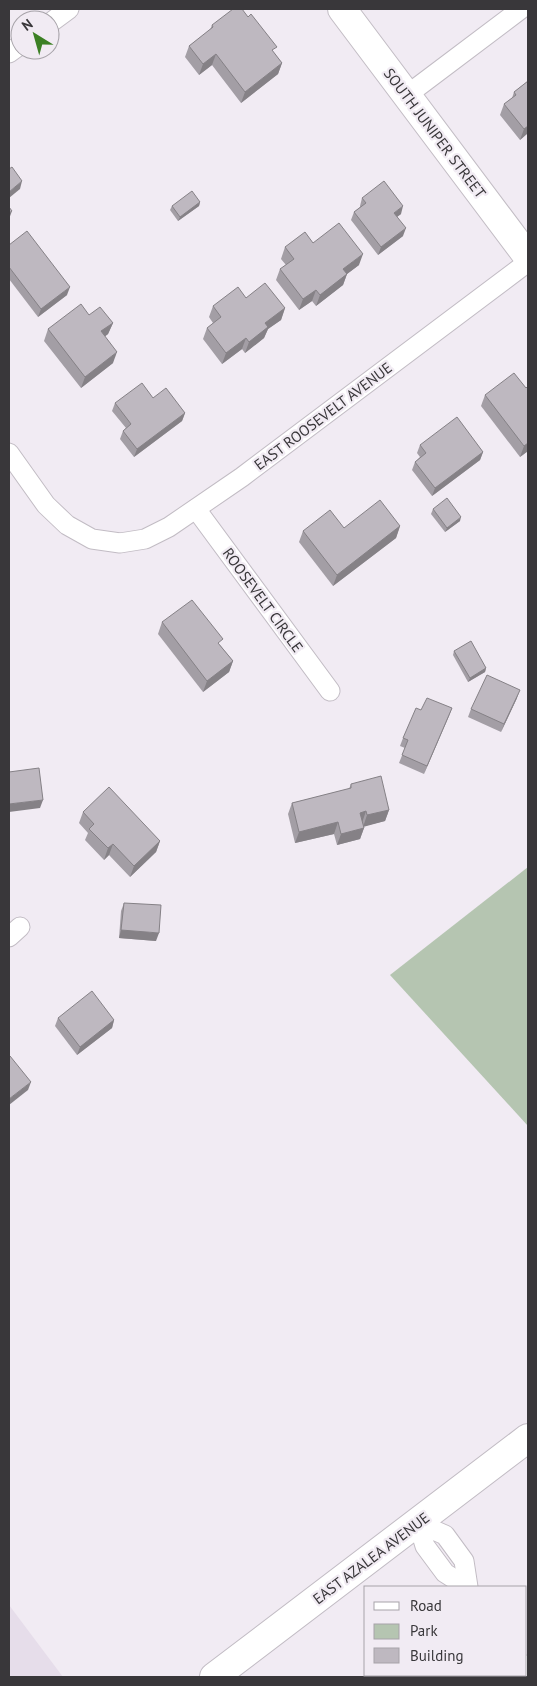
<svg xmlns="http://www.w3.org/2000/svg" width="537" height="1686" font-family="'PT Sans',sans-serif">
	<style>
		.built { fill: #e6ddea }
		.green { fill: #b5c5b1 }
		.lines { fill: none; stroke-linecap: round; stroke-linejoin: round }
		.street-casing { stroke: #c2bcc4; stroke-width: 21 }
		.secondary-casing { stroke: #c2bcc4; stroke-width: 30 }
		.street { stroke: #fff; stroke-width: 19 }
		.secondary { stroke: #fff; stroke-width: 28 }
		.wall { fill: #a39ea5 }
		.shaded-wall { fill: #858186 }
		.building { fill: #beb8c0; stroke: #858186 }
		.labels { text-anchor: middle; dominant-baseline: central; stroke-width: 4.5; stroke-linejoin: round; paint-order: stroke }
		.street-label { font-size: 15px; fill: #39373a; stroke: #f1ebf3 }
	</style>
	<rect width="100%" height="100%" fill="#f1ebf3"/>
	<!-- built -->
	<polygon class="built" points="9,1605 63,1677 9,1677"/>
	<!-- green -->
	<polygon class="green" points="528,867 528,1126 390,975"/>
	<g class="lines">
		<defs>
			<g id="street">
				<polyline points="50,23 69,9"/>
				<polyline points="9,53 20,45"/>
				<polyline points="407,95 521,9"/>
				<polyline points="9,453 46,505 67,525 92,539 120,543 145,539 169,527 242,477 528,262"/>
				<polyline points="196,509 330,691"/>
				<polyline points="9,937 20,927"/>
				<polyline points="418,1523 445,1535 464,1561 468,1587"/>
				<polyline points="418,1523 425,1546 445,1573 467,1587"/>
				<polyline points="526,1665 528,1668"/>
			</g>
			<g id="secondary">
				<polyline points="342,9 528,257"/>
				<polyline points="214,1677 528,1438"/>
			</g>
		</defs>
		<!-- street casing -->
		<use href="#street" class="street-casing"/>
		<!-- secondary casing -->
		<use href="#secondary" class="secondary-casing"/>
		<!-- street -->
		<use href="#street" class="street"/>
		<!-- secondary -->
		<use href="#secondary" class="secondary"/>
	</g>
	<!-- wall -->
	<g class="wall">
		<polygon points="212,25 274,53 282,63 278,74 241,103 212,65 199,75 185,57 189,46 210,30"/>
		<polygon points="528,81 528,133 520,140 500,115 504,104 512,98 514,92"/>
		<polygon points="362,198 401,214 397,217 403,236 378,255 351,220 354,212 360,207 360,206"/>
		<polygon points="200,202 199,206 178,221 170,210 172,206"/>
		<polygon points="313,243 359,265 347,274 343,285 316,306 312,301 299,310 276,280 280,269 286,265 281,259 285,247"/>
		<polygon points="9,245 67,295 38,317 9,279"/>
		<polygon points="246,298 285,308 281,320 268,329 264,338 245,353 242,349 222,364 203,339 207,328 213,323 209,317 213,306"/>
		<polygon points="89,315 113,323 108,334 105,336 113,363 81,388 44,341 48,329"/>
		<polygon points="526,388 528,451 520,457 481,406 485,395"/>
		<polygon points="153,398 185,413 182,421 134,457 120,439 123,431 126,428 112,411 115,403"/>
		<polygon points="420,445 483,452 480,460 432,496 412,470 415,462 420,457 417,453"/>
		<polygon points="433,509 460,521 445,532 431,514"/>
		<polygon points="400,526 396,538 333,586 299,542 303,531 344,528"/>
		<polygon points="162,622 220,645 233,661 229,672 203,692 158,634"/>
		<polygon points="454,651 486,668 485,672 468,682 453,655"/>
		<polygon points="517,698 501,732 468,717 471,709"/>
		<polygon points="452,708 424,774 399,763 405,748 400,746 403,738 421,710"/>
		<polygon points="351,784 389,810 385,821 364,826 364,828 360,839 337,845 334,834 295,843 288,814 292,803 349,789"/>
		<polygon points="83,812 160,841 156,852 130,877 109,855 104,860 85,840 88,833 79,823"/>
		<polygon points="124,903 156,941 119,938 121,911"/>
		<polygon points="58,1018 114,1020 112,1028 77,1055 55,1026"/>
		<polygon points="392,1675 444,1675 446,1677 394,1677"/>
	</g>
	<!-- shaded-wall -->
	<g class="shaded-wall">
		<polygon points="216,54 212,65 199,75 203,64"/>
		<polygon points="282,63 278,74 241,103 245,92"/>
		<polygon points="528,126 528,133 520,140 524,129"/>
		<polygon points="22,181 20,189 9,198 9,192"/>
		<polygon points="200,202 199,206 178,221 180,217"/>
		<polygon points="403,206 401,214 391,221 394,213"/>
		<polygon points="12,211 9,219 9,213"/>
		<polygon points="406,228 403,236 378,255 381,247"/>
		<polygon points="363,254 359,265 347,274 343,285 316,306 320,295 343,269"/>
		<polygon points="70,287 67,295 38,317 41,309"/>
		<polygon points="316,290 312,301 299,310 303,299"/>
		<polygon points="285,308 281,320 268,329 264,338 245,353 249,342 265,323"/>
		<polygon points="113,323 108,334 97,343 101,331"/>
		<polygon points="246,338 242,349 222,364 226,353"/>
		<polygon points="117,352 113,363 81,388 85,377"/>
		<polygon points="185,413 182,421 134,457 137,449"/>
		<polygon points="528,443 528,451 520,457 524,446"/>
		<polygon points="483,452 480,460 432,496 435,488"/>
		<polygon points="461,517 460,521 445,532 447,528"/>
		<polygon points="400,526 396,538 333,586 337,575"/>
		<polygon points="233,661 229,672 203,692 207,681"/>
		<polygon points="486,668 485,672 468,682 470,678"/>
		<polygon points="520,690 517,698 501,732 504,724"/>
		<polygon points="452,708 449,716 424,774 427,766"/>
		<polygon points="43,800 40,808 9,812 9,804"/>
		<polygon points="389,810 385,821 363,827 367,815"/>
		<polygon points="366,811 362,823 360,813"/>
		<polygon points="338,822 334,834 295,843 299,832"/>
		<polygon points="364,828 360,839 337,845 341,834"/>
		<polygon points="160,841 156,852 130,877 134,866"/>
		<polygon points="113,844 109,855 104,860 108,848"/>
		<polygon points="121,930 159,933 156,941 119,938"/>
		<polygon points="114,1020 112,1028 77,1055 80,1047"/>
		<polygon points="31,1082 28,1090 9,1105 9,1099"/>
	</g>
	<!-- building -->
	<g class="building">
		<polygon points="233,9 242,9 248,17 251,14 277,47 272,50 282,63 245,92 216,54 203,64 189,46 213,27 212,25"/>
		<polygon points="528,81 528,126 524,129 504,104 516,95 514,92"/>
		<polygon points="12,167 22,181 9,192 9,169"/>
		<polygon points="384,181 403,206 394,213 406,228 381,247 354,212 366,203 362,198"/>
		<polygon points="192,191 200,202 180,217 172,206"/>
		<polygon points="9,207 12,211 9,213"/>
		<polygon points="339,223 363,254 343,269 347,274 320,295 316,290 303,299 280,269 294,259 285,247 305,232 313,243"/>
		<polygon points="27,231 70,287 41,309 9,267 9,245"/>
		<polygon points="265,283 285,308 265,323 268,327 249,342 246,338 226,353 207,328 221,317 213,306 238,287 246,298"/>
		<polygon points="81,304 89,315 100,307 113,323 101,331 117,352 85,377 48,329"/>
		<polygon points="514,373 526,388 528,386 528,443 524,446 485,395"/>
		<polygon points="142,383 153,398 166,388 185,413 137,449 123,431 131,424 115,403"/>
		<polygon points="457,417 483,452 435,488 415,462 426,453 420,445"/>
		<polygon points="447,498 461,517 447,528 433,509"/>
		<polygon points="380,500 400,526 337,575 303,531 330,510 344,528"/>
		<polygon points="192,600 223,639 218,643 233,661 207,681 162,622"/>
		<polygon points="471,641 486,668 470,678 454,651"/>
		<polygon points="487,675 520,690 504,724 471,709"/>
		<polygon points="427,698 452,708 427,766 402,755 408,740 403,738 416,708 421,710"/>
		<polygon points="39,768 43,800 9,804 9,772"/>
		<polygon points="381,776 389,810 367,815 366,811 360,813 364,828 341,834 338,822 299,832 292,803 351,788 351,784"/>
		<polygon points="109,787 160,841 134,866 113,844 108,848 89,829 94,824 83,812"/>
		<polygon points="124,903 161,905 159,933 121,930"/>
		<polygon points="92,991 114,1020 80,1047 58,1018"/>
		<polygon points="10,1056 31,1082 9,1099 9,1058"/>
		<polygon points="405,1675 444,1675 446,1677 407,1677"/>
	</g>
	<g class="labels">
		<!-- street labels -->
		<g class="street-label">
			<text transform="translate(435 133) rotate(53)">SOUTH JUNIPER STREET</text>
			<text transform="translate(323 416) rotate(-37)">EAST ROOSEVELT AVENUE</text>
			<text transform="translate(263 600) rotate(54)">ROOSEVELT CIRCLE</text>
			<text transform="translate(371 1558) rotate(-37)">EAST AZALEA AVENUE</text>
		</g>
	</g>
	<!-- border -->
	<rect width="537" height="1686" fill="none" stroke="#39373a" stroke-width="20"/>
	<!-- legend -->
	<rect x="364" y="1586" width="162" height="90" fill="#f1ebf3" stroke="#a7a3a9"/>
	<rect x="374" y="1602" width="25" height="8" fill="#ffffff" stroke="#a7a3a9"/>
	<text x="410" y="1611" font-size="15" fill="#39373a">Road</text>
	<rect x="374" y="1624" width="25" height="15" fill="#b5c5b1" stroke="#a7a3a9"/>
	<text x="410" y="1636" font-size="15" fill="#39373a">Park</text>
	<rect x="374" y="1648" width="25" height="15" fill="#beb8c0" stroke="#a7a3a9"/>
	<text x="410" y="1661" font-size="15" fill="#39373a">Building</text>
	<!-- north arrow -->
	<g transform="translate(35 35) rotate(323)"><circle r="24" fill="#f1ebf3" stroke="#a7a3a9"/>
	<path d="M0-4L9 19L0 12L-9 19Z" fill="#3c8024"/>
	<text y="-8" font-size="14" font-weight="bold" text-anchor="middle" fill="#39373a">N</text>
	</g>
</svg>
